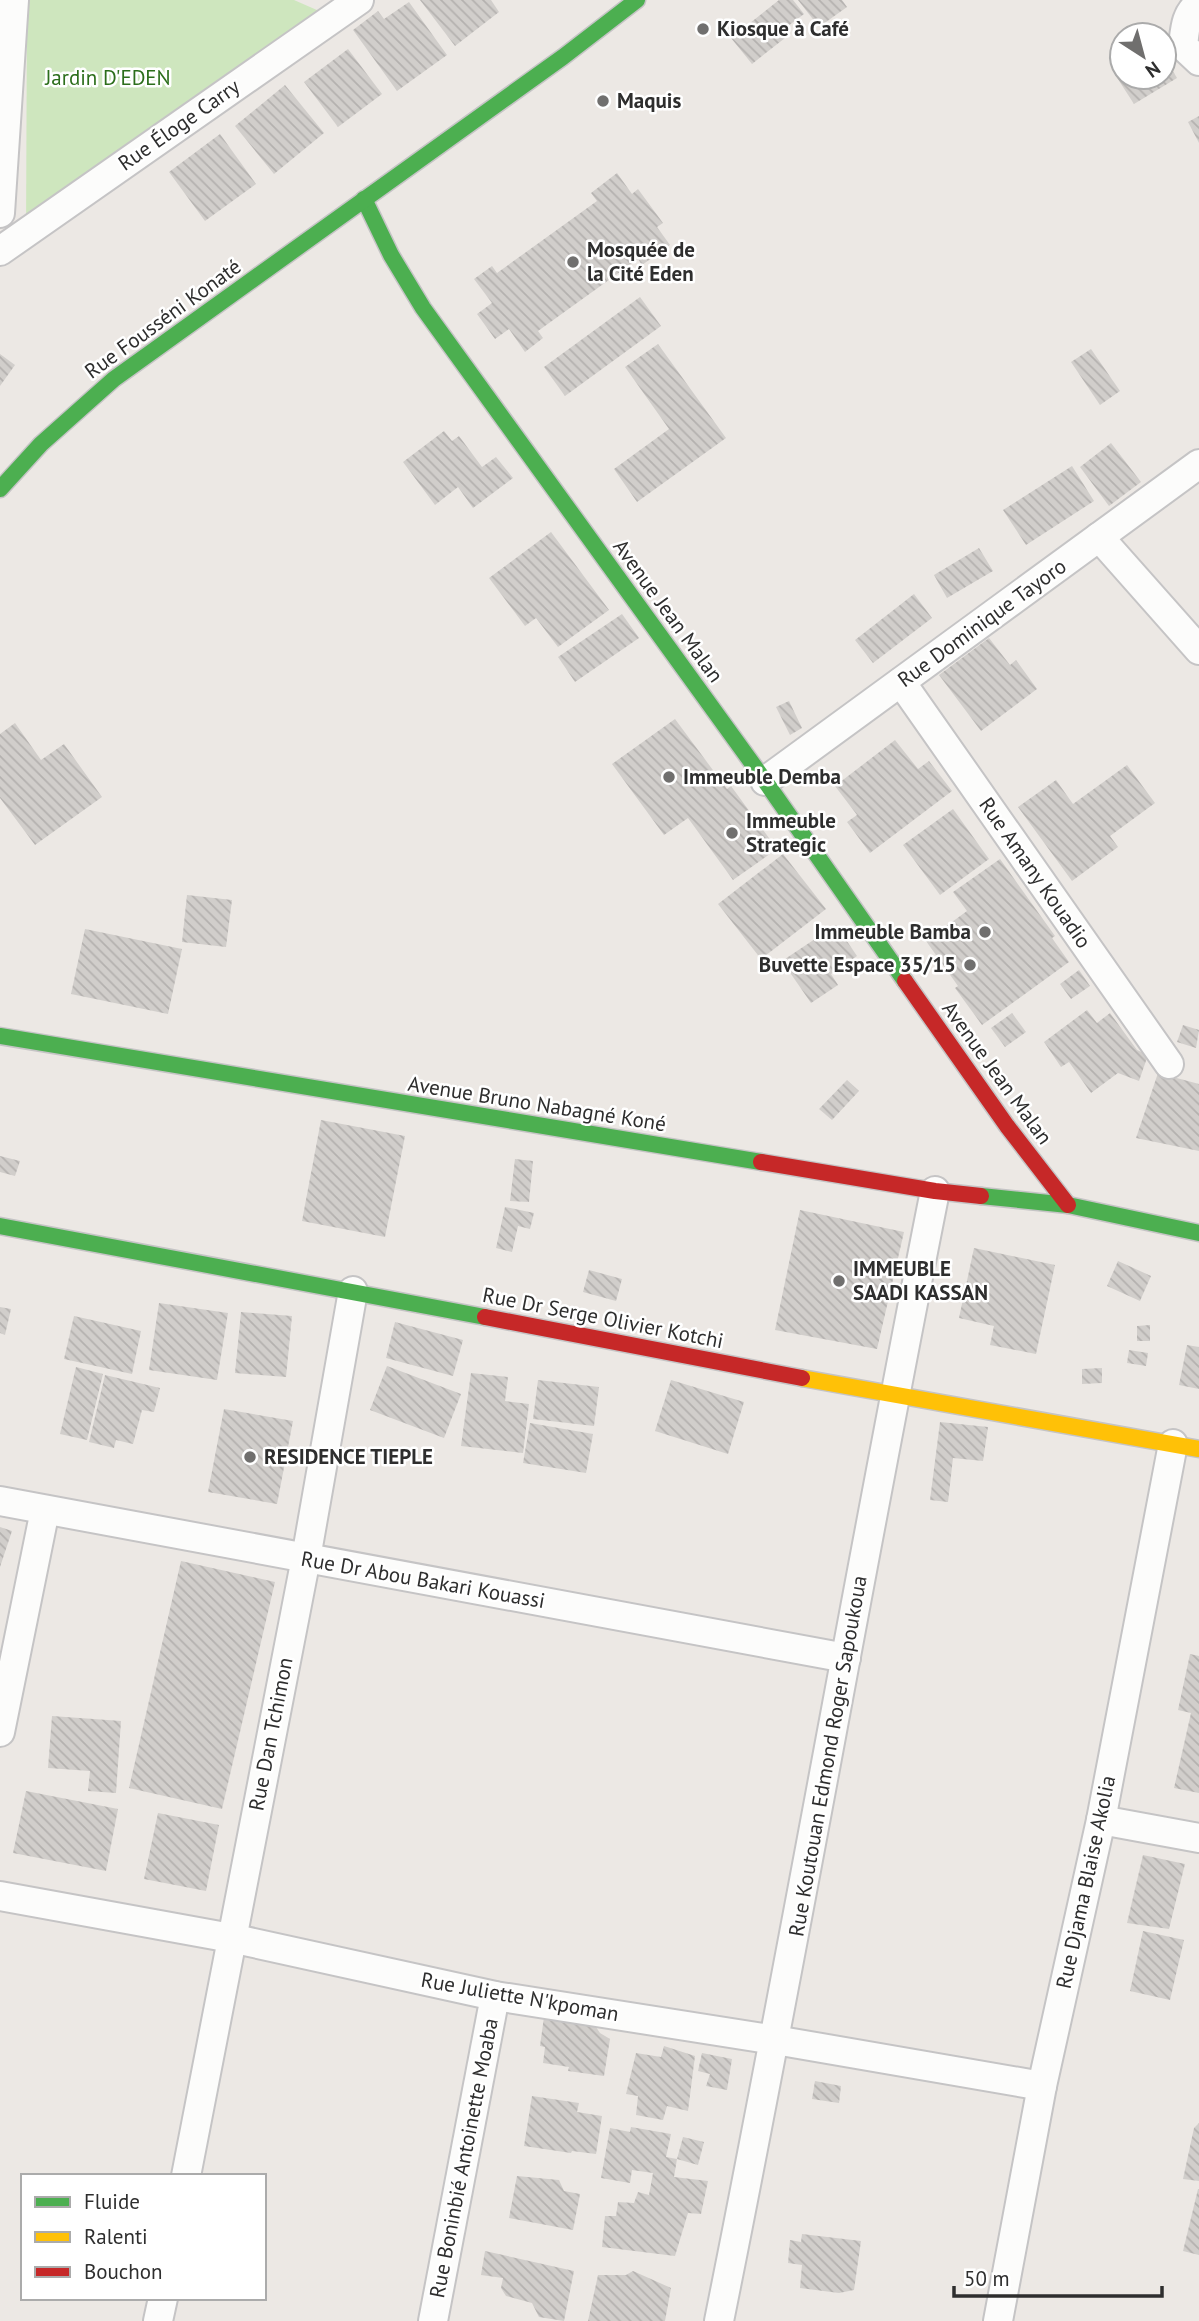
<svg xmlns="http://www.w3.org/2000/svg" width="1199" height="2321" viewBox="0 0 1199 2321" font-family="'PT Sans',sans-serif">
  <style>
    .park { fill: #cee6be }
    .building { fill: url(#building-back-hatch) }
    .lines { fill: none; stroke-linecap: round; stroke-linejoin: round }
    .street-casing { stroke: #c5c4c5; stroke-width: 32 }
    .fast-casing { stroke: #c5c4c5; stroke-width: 19 }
    .slow-casing { stroke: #c5c4c5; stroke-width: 19 }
    .jam-casing { stroke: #c5c4c5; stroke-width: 19 }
    .street { stroke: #fcfcfb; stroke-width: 28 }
    .fast { stroke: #4caf50; stroke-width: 16 }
    .slow { stroke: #ffc107; stroke-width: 16 }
    .jam { stroke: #c62828; stroke-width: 16 }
    .poi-dot { fill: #706f6e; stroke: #fff; stroke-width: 2.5 }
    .labels { text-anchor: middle; stroke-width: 5; stroke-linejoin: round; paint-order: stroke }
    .poi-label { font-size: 21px; font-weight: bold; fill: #2e2e2e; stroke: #fff; text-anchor: start }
    .park-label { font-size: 21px; fill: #2c6e1b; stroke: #fff }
    .street-label { font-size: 21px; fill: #2e2e2e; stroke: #fff }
  </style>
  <defs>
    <pattern id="building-back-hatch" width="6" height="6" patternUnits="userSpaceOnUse" patternTransform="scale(1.75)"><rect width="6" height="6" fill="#d1cecb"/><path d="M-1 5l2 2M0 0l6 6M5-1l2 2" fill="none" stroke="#b4b1af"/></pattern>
  </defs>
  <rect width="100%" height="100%" fill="#ece8e4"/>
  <path class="park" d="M27 0H294L326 14 26 236Z"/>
  <g class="building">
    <path d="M420 0H491L499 12 455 46Z"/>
    <path d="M779 0H793L804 14 780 32 785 38 752 64 731 38Z"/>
    <path d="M798 0H842L847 7 819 27Z"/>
    <path d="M409 2 447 55 397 91 353 30 378 11 384 19Z"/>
    <path d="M348 49 382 94 338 127 304 82Z"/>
    <path d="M1164 56 1177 78 1134 104 1114 73 1122 68V77H1164Z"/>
    <path d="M285 85 324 133 274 174 235 126Z"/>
    <path d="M1199 116V143L1188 122Z"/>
    <path d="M220 134 256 184 205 221 169 172Z"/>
    <path d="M617 173 632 194 638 189 663 223 657 227 670 245 642 265 638 259 538 331 543 338 525 352 509 329 495 339 477 314 492 303 474 279 492 266 497 273 597 201 591 193Z"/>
    <path d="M640 297 661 326 565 396 544 367Z"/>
    <path d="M658 344 726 438 637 502 614 469 669 429 625 367Z"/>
    <path d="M1091 349 1120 391 1100 405 1071 362Z"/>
    <path d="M0 354 15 365 0 386Z"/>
    <path d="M444 431 452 441 459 436 482 467 496 457 513 478 473 508 458 487 435 505 403 462Z"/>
    <path d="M1111 443 1141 482 1109 506 1080 467Z"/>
    <path d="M1072 466 1094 501 1026 545 1003 510Z"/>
    <path d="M551 532 609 610 558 647 536 618 525 626 489 578Z"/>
    <path d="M979 548 993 571 947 598 934 575Z"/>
    <path d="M914 594 932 618 873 663 855 640Z"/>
    <path d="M622 614 639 638 575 682 558 657Z"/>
    <path d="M989 638 1010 665 1016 660 1037 689 981 731 939 675Z"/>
    <path d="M789 701 802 728 790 735 776 707Z"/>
    <path d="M675 719 727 789 731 786 777 849 733 880 688 818 664 835 612 764Z"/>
    <path d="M15 723 41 760 64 744 102 797 35 845 0 798V734Z"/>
    <path d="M895 740 918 769 929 761 952 791 870 853 847 822 857 815 835 786Z"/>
    <path d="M1127 765 1155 803 1110 836 1118 847 1072 881 1018 807 1056 780 1073 804Z"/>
    <path d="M953 809 989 859 940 895 903 845Z"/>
    <path d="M783 854 826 909 761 959 718 904Z"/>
    <path d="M1000 859 1055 936 1052 938 1069 962 982 1025 955 988 958 986 926 941 967 911 953 892Z"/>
    <path d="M187 895 232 900 226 947 182 942Z"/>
    <path d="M836 925 857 956 831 974 838 985 811 1003 782 961Z"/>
    <path d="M85 929 182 949 168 1014 71 994Z"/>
    <path d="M1079 970 1090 986 1071 999 1060 984Z"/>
    <path d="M1087 1010 1097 1023 1110 1013 1137 1050 1148 1055 1139 1081 1118 1073 1091 1093 1069 1062 1061 1067 1044 1042Z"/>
    <path d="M1012 1013 1026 1032 1005 1047 991 1028Z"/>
    <path d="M1183 1025 1199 1030 1196 1048 1177 1042Z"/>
    <path d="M1158 1073 1199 1084V1151L1136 1138Z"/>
    <path d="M847 1080 859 1091 832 1120 819 1109Z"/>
    <path d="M321 1120 405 1136 385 1237 302 1221Z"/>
    <path d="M0 1156 20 1161 15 1176 0 1172Z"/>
    <path d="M515 1159 533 1161 529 1202 510 1201Z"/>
    <path d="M505 1207 534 1213 530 1229 518 1226 512 1252 496 1248Z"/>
    <path d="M800 1210 904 1232 877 1349 775 1330Z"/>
    <path d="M974 1248 1055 1265 1036 1354 990 1345 994 1326 959 1318Z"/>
    <path d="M1118 1261 1151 1276 1140 1301 1107 1286Z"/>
    <path d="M589 1270 622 1279 616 1301 583 1292Z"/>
    <path d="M159 1303 228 1313 217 1380 149 1370Z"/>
    <path d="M0 1307 11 1309 5 1335 0 1333Z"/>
    <path d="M241 1312 292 1316 286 1377 235 1373Z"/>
    <path d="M74 1316 141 1331 132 1374 64 1359Z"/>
    <path d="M395 1322 463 1340 453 1376 386 1358Z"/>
    <path d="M1150 1325V1341H1137V1326Z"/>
    <path d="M1187 1345 1199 1347V1389L1179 1385Z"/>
    <path d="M1129 1350 1148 1353 1146 1366 1127 1363Z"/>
    <path d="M387 1366 461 1394 444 1438 370 1410Z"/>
    <path d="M76 1367 103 1374 87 1440 60 1434Z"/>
    <path d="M1102 1368V1383L1082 1384V1369Z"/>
    <path d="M471 1373 508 1377 505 1401 529 1404 523 1453 461 1446Z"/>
    <path d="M105 1375 160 1388 154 1412 142 1410 133 1444 116 1440 114 1448 89 1442Z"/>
    <path d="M538 1380 599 1387 594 1426 533 1419Z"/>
    <path d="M671 1380 744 1402 728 1454 655 1431Z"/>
    <path d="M224 1409 293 1421 277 1504 208 1492Z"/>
    <path d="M940 1422 988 1427 983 1461 953 1458 948 1502 930 1500Z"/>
    <path d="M530 1423 593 1434 586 1473 523 1463Z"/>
    <path d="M0 1527 12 1531 0 1567Z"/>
    <path d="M181 1561 275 1582 222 1809 129 1788Z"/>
    <path d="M1190 1654 1199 1656V1793L1174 1788 1191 1713 1178 1710Z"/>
    <path d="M52 1716 121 1721 116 1793 88 1791 90 1771 48 1768Z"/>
    <path d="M26 1791 118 1809 106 1871 13 1853Z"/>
    <path d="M158 1813 219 1825 206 1891 144 1879Z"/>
    <path d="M1143 1855 1185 1864 1169 1929 1127 1923Z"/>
    <path d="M1143 1931 1184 1940 1170 2000 1130 1991Z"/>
    <path d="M544 2017 594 2024 600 2033 610 2039 604 2076 568 2071 569 2067 543 2063 545 2047 540 2046Z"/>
    <path d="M664 2046 695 2056 688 2111 667 2106 663 2120 636 2115 638 2096 626 2094 636 2053 661 2057Z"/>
    <path d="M702 2053 732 2059 727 2090 706 2086 710 2074 698 2071Z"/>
    <path d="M815 2081 841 2086 839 2103 812 2099Z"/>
    <path d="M532 2096 579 2103 577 2112 602 2116 596 2154 572 2151 571 2153 524 2146Z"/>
    <path d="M1199 2123V2181L1183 2179 1194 2128Z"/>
    <path d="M631 2127 671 2134 666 2157 677 2159 683 2137 704 2142 698 2165 677 2159 674 2177 708 2181 701 2214 688 2213 675 2256 602 2247 605 2216H616L618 2202 634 2203 638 2192 649 2195 653 2173 632 2170 630 2183 601 2178 610 2128 630 2132Z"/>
    <path d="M517 2176 559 2180 564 2191 580 2194 573 2230 509 2218Z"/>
    <path d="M1198 2189H1199V2255L1183 2251Z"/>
    <path d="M802 2234 861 2241 854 2290 839 2293 800 2288 802 2265 788 2263 790 2240 801 2242Z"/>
    <path d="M485 2251 574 2271 564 2321 539 2317 532 2303 506 2296 501 2288 503 2278 481 2275Z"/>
    <path d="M633 2271 671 2288 665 2321H588L598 2275H626Z"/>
  </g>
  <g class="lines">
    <g class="street-casing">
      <g id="street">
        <path d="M1199 4C1185 14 1185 30 1183 46L1199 61"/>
        <path d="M0 213 14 0"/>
        <path d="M0 251 359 0"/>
        <path d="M1099 537 1199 650"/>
        <path d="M901 682 1169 1064"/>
        <path d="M765 781 1199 464"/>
        <path d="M0 1501 846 1658"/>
        <path d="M0 1732 45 1510"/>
        <path d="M1101 1820 1199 1838"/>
        <path d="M0 1896 231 1938 495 1996 775 2040 1042 2086"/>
        <path d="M186 2176 306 1558 353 1291"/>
        <path d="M158 2321 163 2298"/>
        <path d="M433 2321 495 1996"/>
        <path d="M719 2321C795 1945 860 1567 935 1191"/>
        <path d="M998 2321 1042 2086 1101 1820 1173 1444"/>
      </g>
    </g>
    <g class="fast-casing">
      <g id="fast">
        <path d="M364 199 391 255 423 308 765 781 905 981"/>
        <path d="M0 489 41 444 114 379 563 57 637 0"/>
        <path d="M0 1036 761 1162"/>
        <path d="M981 1196 1068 1205 1199 1233"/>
        <path d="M0 1226 485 1317"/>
      </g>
    </g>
    <g class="slow-casing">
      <path id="slow" d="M802 1378 1199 1449"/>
    </g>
    <g class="jam-casing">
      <g id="jam">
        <path d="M905 981 1007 1126 1068 1205"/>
        <path d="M761 1162 935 1191 981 1196"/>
        <path d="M485 1317 802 1378"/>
      </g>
    </g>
    <use href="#street" class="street"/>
    <use href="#fast" class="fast"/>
    <use href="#slow" class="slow"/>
    <use href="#jam" class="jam"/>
  </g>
  <g class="poi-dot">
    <circle cx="703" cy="29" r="7"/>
    <circle cx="603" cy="101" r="7"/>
    <circle cx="573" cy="262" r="7"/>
    <circle cx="669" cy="777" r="7"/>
    <circle cx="732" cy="833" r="7"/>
    <circle cx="985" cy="932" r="7"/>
    <circle cx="970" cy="965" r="7"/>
    <circle cx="839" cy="1281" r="7"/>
    <circle cx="250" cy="1457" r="7"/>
  </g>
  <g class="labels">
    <g class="poi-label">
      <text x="717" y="36">Kiosque à Café</text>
      <text x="617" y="108">Maquis</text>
      <text x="587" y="257">Mosquée de<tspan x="587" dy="24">la Cité Eden</tspan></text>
      <text x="683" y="784">Immeuble Demba</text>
      <text x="746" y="828">Immeuble<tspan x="746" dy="24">Strategic</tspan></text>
      <text x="971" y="939" text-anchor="end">Immeuble Bamba</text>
      <text x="956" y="972" text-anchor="end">Buvette Espace 35/15</text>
      <text x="853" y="1276">IMMEUBLE<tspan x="853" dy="24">SAADI KASSAN</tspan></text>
      <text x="264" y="1464">RESIDENCE TIEPLE</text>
    </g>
    <g class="park-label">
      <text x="108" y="85">Jardin D'EDEN</text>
    </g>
    <g class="street-label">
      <text transform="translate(179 125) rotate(-35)" y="7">Rue Éloge Carry</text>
      <text transform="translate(163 319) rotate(-36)" y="7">Rue Fousséni Konaté</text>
      <text transform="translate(668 611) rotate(54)" y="7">Avenue Jean Malan</text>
      <text transform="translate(982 623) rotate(-36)" y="7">Rue Dominique Tayoro</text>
      <text transform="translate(1035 873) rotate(55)" y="7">Rue Amany Kouadio</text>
      <text transform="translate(997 1073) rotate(54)" y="7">Avenue Jean Malan</text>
      <text transform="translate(537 1104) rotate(9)" y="7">Avenue Bruno Nabagné Koné</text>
      <text transform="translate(603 1318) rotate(11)" y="7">Rue Dr Serge Olivier Kotchi</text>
      <text transform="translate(423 1580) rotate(10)" y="7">Rue Dr Abou Bakari Kouassi</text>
      <text transform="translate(271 1734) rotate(-79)" y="7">Rue Dan Tchimon</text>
      <text transform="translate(828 1756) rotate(-80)" y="7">Rue Koutouan Edmond Roger Sapoukoua</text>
      <text transform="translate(1086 1882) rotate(-78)" y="7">Rue Djama Blaise Akolia</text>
      <text transform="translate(520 1997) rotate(10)" y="7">Rue Juliette N'kpoman</text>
      <text transform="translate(464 2158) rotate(-79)" y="7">Rue Boninbié Antoinette Moaba</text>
    </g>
  </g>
  <rect x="21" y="2174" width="245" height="126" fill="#ffffff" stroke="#ababab" stroke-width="2"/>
  <rect x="35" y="2197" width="35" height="10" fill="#4caf50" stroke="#ababab" stroke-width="2"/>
  <text x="84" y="2209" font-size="21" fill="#2e2e2e">Fluide</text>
  <rect x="35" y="2232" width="35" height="10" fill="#ffc107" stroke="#ababab" stroke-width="2"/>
  <text x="84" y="2244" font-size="21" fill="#2e2e2e">Ralenti</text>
  <rect x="35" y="2267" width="35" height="10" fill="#c62828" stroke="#ababab" stroke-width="2"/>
  <text x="84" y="2279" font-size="21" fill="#2e2e2e">Bouchon</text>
  <g transform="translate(1143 56) rotate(144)"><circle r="33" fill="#ffffff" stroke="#ababab" stroke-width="2"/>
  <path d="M0-5L12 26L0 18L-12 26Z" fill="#706f6e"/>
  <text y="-10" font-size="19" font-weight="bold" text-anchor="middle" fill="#2e2e2e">N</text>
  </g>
  <path d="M954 2286v10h208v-10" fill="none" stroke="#2e2e2e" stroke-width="3.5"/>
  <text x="964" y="2286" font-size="21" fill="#2e2e2e" stroke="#ffffff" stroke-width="5" paint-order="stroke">50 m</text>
</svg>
